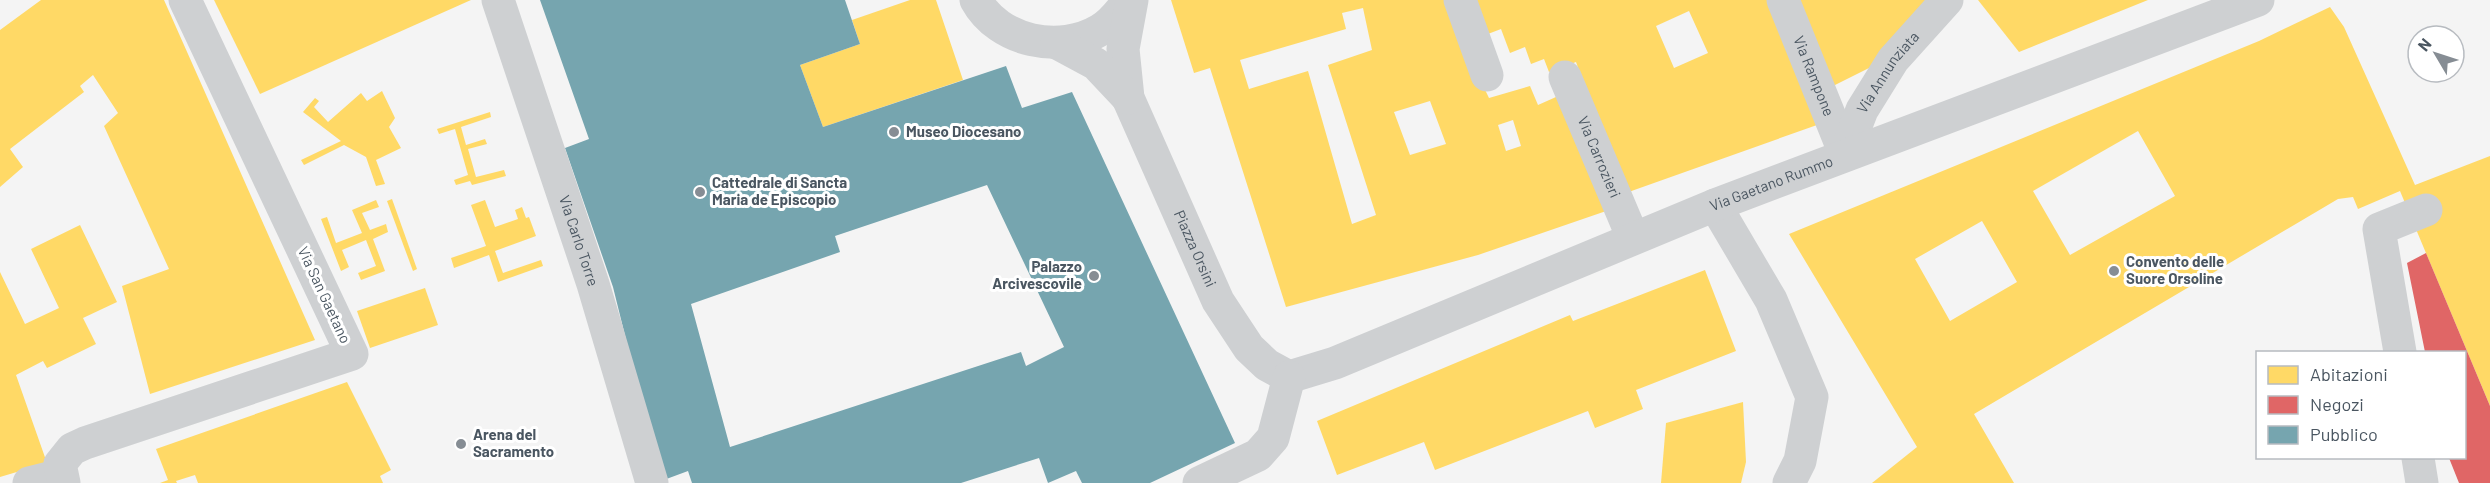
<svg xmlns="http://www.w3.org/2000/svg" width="2490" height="483" viewBox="0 0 2490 483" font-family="Barlow,sans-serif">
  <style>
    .homes { fill: #ffd966; fill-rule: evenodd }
    .shops { fill: #e06666 }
    .public { fill: #76a5af; fill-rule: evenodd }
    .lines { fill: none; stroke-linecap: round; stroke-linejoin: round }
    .minor { stroke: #ced0d2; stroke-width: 33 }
    .poi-dot { fill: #868d94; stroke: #fff; stroke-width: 2 }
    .labels { text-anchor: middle; stroke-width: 6; stroke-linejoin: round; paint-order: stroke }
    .street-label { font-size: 15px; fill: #4a5661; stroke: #fff }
    .poi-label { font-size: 15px; font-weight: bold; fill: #4a5661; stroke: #fff; text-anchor: start }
  </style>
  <rect width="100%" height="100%" fill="#f4f4f4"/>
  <g class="homes">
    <path d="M41 0H164L315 340 150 394 122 286 169 269 104 126 118 113 93 75 80 86 84 92 10 149 23 167 0 187V30Z"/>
    <path d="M214 0H471L260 94Z"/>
    <path d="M910 0H936L963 80 823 127 800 65 860 44 852 20Z"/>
    <path d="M1171 0H1448L1461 40 1489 98 1530 86 1538 105 1565 93 1612 209 1478 255 1286 307 1210 68 1194 73ZM1363 8 1372 50 1328 65 1376 215 1352 224 1308 71 1249 89 1240 60 1346 29 1342 13ZM1430 101 1446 144 1410 155 1394 112ZM1513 120 1521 146 1506 151 1498 125Z"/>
    <path d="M1467 0H1773L1817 125 1623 194 1576 62 1549 72 1544 59 1531 64 1525 47 1510 53 1501 29 1480 37ZM1689 11 1708 53 1674 68 1656 26Z"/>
    <path d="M1796 0H1936L1881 62 1831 87Z"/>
    <path d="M1978 0H2148L2019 52Z"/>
    <path d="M2330 7 2344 27 2415 185 2490 156V406L2400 191 2358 209 2353 197 2338 199 1974 414 2014 483H1872L1917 447 1789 234 2259 41ZM2138 131 2175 196 2070 255 2033 191ZM1982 221 2017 282 1950 321 1915 259Z"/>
    <path d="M382 91 395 118 389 127 401 148 376 160 385 184 376 186 366 157 344 145 304 165 301 160 341 141 303 112 315 98 319 101 314 107 328 122 361 93 367 101Z"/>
    <path d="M490 112 491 117 461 127 466 145 485 139 487 144 468 149 476 177 504 170 506 176 472 185 470 181 456 185 454 180 468 175 455 129 439 134 437 129Z"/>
    <path d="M392 199 417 269 413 271 387 201Z"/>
    <path d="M376 200 379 207 362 213 370 230 386 224 388 232 373 239 385 271 361 280 358 273 376 266 366 240 342 250 349 267 341 271 321 219 327 217 336 243 362 233 352 210Z"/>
    <path d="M485 200 495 227 518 219 515 210 522 207 526 218 529 217 536 236 495 251 503 273 541 260 543 266 498 282 489 255 454 268 451 258 486 246 471 205Z"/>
    <path d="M80 225 117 302 83 318 96 344 47 368 43 361 16 375 47 463 0 477V272L25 324 59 308 31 249Z"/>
    <path d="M1705 270 1736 351 1636 390 1643 409 1595 428 1588 411 1435 470 1424 442 1337 475 1317 421 1570 315 1573 321Z"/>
    <path d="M425 288 438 325 370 348 357 311Z"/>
    <path d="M347 382 391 470 380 476 383 483H198L195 475 176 481 177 483H160L168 480 156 449Z"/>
    <path d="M1743 402 1746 462 1741 483H1661L1666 423Z"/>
  </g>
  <path class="shops" d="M2426 253 2490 406V483H2459L2449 458H2464V352H2425L2407 263Z"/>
  <path class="public" d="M540 0H845L860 44 800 65 823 127 1006 66 1022 108 1072 92 1235 443 1150 483H1082L1076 471 1048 483 1039 458 961 483H692L688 471 661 481 613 287 565 148 589 139ZM987 185 1064 347 1026 366 1021 352 730 447 691 304 840 252 835 236Z"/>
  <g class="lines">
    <g class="minor">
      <path id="s1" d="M498 0 593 284 652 483"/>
      <path d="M976 0C999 42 1060 54 1100 30 1112 23 1121 11 1129 0"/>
      <path id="s2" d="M1132 0 1123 49 1128 98 1218 301 1249 348 1267 365 1289 377"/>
      <path d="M1460 0 1487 75"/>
      <path id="s3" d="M1783 0 1845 154"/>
      <path d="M1057 43 1096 64 1128 98"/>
      <path id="s4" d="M1565 77 1633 238"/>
      <path id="s5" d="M1845 154 1862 110 1893 60 1947 0"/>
      <path d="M1715 205 1771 300 1812 397 1800 461 1789 483"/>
      <path d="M2400 352 2379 229 2426 210"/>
      <path id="s6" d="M1289 377 1335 363 1715 205 2258 0"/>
      <path d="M2418 458 2422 483"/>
      <path d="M29 483 61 475"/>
      <path d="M64 483 60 464 72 449 85 443 352 354 185 0"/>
      <path d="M1199 483 1258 455 1273 438 1289 377"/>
    </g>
  </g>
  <g class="poi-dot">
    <circle cx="894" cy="132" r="6"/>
    <circle cx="700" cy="192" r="6"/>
    <circle cx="2114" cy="271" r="6"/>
    <circle cx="1094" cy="276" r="6"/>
    <circle cx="461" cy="444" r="6"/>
  </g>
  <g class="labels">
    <g class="street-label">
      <text dy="5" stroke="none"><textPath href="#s5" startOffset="93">Via Annunziata</textPath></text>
      <text dy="5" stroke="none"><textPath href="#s3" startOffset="82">Via Rampone</textPath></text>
      <text dy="5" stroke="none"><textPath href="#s4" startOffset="87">Via Carrozieri</textPath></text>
      <text dy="5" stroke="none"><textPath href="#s6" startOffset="520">Via Gaetano Rummo</textPath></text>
      <text dy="5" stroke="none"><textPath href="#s1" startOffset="254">Via Carlo Torre</textPath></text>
      <text dy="5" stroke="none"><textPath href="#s2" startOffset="264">Piazza Orsini</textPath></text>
      <text transform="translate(324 295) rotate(65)" y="5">Via San Gaetano</text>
    </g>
    <g class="poi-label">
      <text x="906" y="137">Museo Diocesano</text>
      <text x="712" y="188">Cattedrale di Sancta<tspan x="712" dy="17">Maria de Episcopio</tspan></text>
      <text x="2126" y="267">Convento delle<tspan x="2126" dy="17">Suore Orsoline</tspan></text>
      <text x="1082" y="272" text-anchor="end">Palazzo<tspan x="1082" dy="17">Arcivescovile</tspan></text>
      <text x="473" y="440">Arena del<tspan x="473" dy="17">Sacramento</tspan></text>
    </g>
  </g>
  <rect x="2256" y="351" width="210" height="108" fill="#ffffff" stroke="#b7bbc0" stroke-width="1.5"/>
  <rect x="2268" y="366" width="30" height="18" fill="#ffd966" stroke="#b7bbc0" stroke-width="1.5"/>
  <text x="2310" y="381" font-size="18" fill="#4a5661">Abitazioni</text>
  <rect x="2268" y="396" width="30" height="18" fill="#e06666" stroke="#b7bbc0" stroke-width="1.5"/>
  <text x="2310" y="411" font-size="18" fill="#4a5661">Negozi</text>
  <rect x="2268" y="426" width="30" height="18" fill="#76a5af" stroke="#b7bbc0" stroke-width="1.5"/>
  <text x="2310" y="441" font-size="18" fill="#4a5661">Pubblico</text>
  <g transform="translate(2436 54) rotate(309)"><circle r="28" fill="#ffffff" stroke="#b7bbc0" stroke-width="1.5"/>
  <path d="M0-4.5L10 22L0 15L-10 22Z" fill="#868d94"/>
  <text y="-9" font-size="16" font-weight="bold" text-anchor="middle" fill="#4a5661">N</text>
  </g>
</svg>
